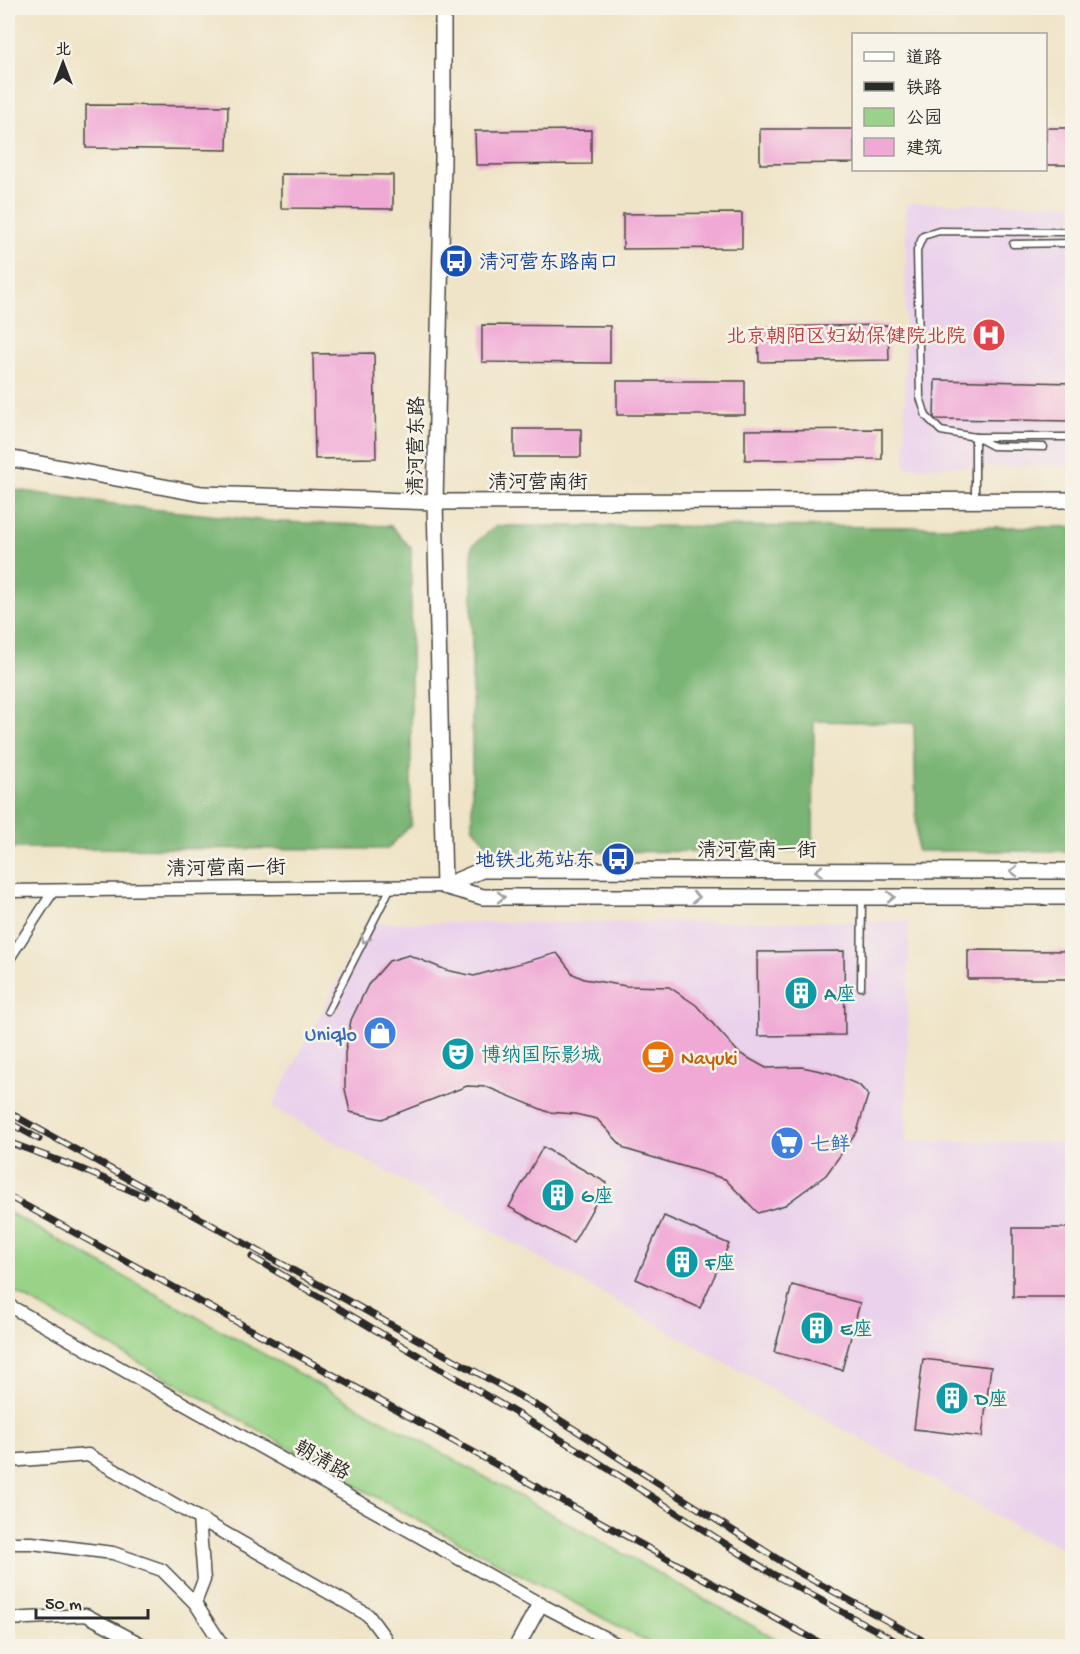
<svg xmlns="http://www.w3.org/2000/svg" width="1080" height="1654" viewBox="0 0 1080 1654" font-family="'Gochi Hand','LXGW WenKai TC',sans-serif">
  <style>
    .built { fill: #ead1ec }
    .green { fill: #98d387; stroke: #627f59; stroke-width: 1.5 }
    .forest { fill: #7ab574; stroke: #527050; stroke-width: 1.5 }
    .building { fill: #f0a9d5 }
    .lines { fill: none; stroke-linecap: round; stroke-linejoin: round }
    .service-casing { stroke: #484742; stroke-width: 9 }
    .pedestrian-casing { stroke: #484742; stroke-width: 12 }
    .minor-casing { stroke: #484742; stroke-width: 15 }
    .tertiary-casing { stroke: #484742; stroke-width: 18 }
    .service { stroke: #fff; stroke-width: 6 }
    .pedestrian { stroke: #fff; stroke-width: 9 }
    .minor { stroke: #fff; stroke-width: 12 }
    .tertiary { stroke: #fff; stroke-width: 15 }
    .rail-casing { stroke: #2b2b2b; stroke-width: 7 }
    .rail { stroke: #f7f3e8; stroke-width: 4.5; stroke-dasharray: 14; stroke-linecap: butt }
    .oneway { stroke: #a0a0a0 }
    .labels { text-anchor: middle; stroke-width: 5; stroke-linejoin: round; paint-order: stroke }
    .transit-label { font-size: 20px; fill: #164399; stroke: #f7f3e8; text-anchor: start }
    .health-label { font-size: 20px; fill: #be3a42; stroke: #f7f3e8; text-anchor: end }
    .street-label { font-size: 20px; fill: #2b2b2b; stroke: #f7f3e8 }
    .culture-label { font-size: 20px; fill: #0d838f; stroke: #f7f3e8; text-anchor: start }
    .shop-label { font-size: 20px; fill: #366cbe; stroke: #f7f3e8; text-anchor: end }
    .food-label { font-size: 20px; fill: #c56008; stroke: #f7f3e8; text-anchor: start }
  </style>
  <rect width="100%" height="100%" fill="#f7f3e8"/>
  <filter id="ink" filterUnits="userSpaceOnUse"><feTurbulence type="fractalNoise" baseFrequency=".0167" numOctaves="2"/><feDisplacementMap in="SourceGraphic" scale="12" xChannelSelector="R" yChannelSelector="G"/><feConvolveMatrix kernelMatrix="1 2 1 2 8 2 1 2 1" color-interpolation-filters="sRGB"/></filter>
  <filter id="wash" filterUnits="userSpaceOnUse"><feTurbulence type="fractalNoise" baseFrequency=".008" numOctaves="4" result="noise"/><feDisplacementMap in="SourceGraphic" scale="24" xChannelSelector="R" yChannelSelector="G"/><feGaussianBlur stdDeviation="1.35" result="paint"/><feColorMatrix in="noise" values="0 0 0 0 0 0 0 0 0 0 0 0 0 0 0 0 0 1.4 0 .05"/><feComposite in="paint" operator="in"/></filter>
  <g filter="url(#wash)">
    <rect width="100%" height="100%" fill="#efe4c7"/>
    <g class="built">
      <path d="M906 203 1072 204V466L905 467Z"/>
      <path d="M909 921 906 1141 1072 1143V1552L1018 1528 272 1107 368 923Z"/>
    </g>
    <path class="green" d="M8 1212 789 1646H656L410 1516 8 1288Z"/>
    <g class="forest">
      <path d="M8 489 150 509 279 522 391 526 411 548V825L387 849 8 848Z"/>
      <path d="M496 526 1072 527V851H917L914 723 814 721 813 851 493 852 472 826V546Z"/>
    </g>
    <g id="blocks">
      <g class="building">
        <path d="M86 105 228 106 227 150 86 148Z"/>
        <rect x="1046" y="128" width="26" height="37"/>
        <path d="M760 129H854V163L760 164Z"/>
        <path d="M591 130V164L476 165 475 131Z"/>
        <path d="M281 174 393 175V209L281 208Z"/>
        <path d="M742 213V248L623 249V214Z"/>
        <path d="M482 325 610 326V363L482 362Z"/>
        <path d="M888 325 889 360 759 362 758 327Z"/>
        <path d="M374 353 376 458 315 459 313 354Z"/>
        <path d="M935 380 1072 383V421L934 419Z"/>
        <rect x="617" y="381" width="128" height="34"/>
        <rect x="514" y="429" width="67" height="28"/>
        <path d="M882 429V459L745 460V430Z"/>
        <path d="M968 950 1072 951V979H968Z"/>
        <path d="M844 951 845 1035 758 1036 757 952Z"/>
        <path d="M557 953 573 974 584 979 626 986 669 987 696 1005 739 1053 766 1068 802 1067 830 1073 859 1085 868 1095 857 1132 826 1175 785 1205 758 1213 725 1179 625 1149 597 1119 575 1114 548 1112 487 1087 467 1086 382 1119 350 1112 345 1089V1053L351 1020 368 985 389 961 409 955 446 970 474 976Z"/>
        <path d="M543 1147 607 1183 573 1243 509 1207Z"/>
        <path d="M664 1216 729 1244 700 1308 636 1279Z"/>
        <rect x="1013" y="1228" width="59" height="69"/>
        <path d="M792 1285 860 1303 842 1370 774 1352Z"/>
        <path d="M923 1359 991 1367 982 1437 914 1429Z"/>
        <rect x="1070" y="1438" width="2" height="69"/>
      </g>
    </g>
  </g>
  <g filter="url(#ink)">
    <use href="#blocks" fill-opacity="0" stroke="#484742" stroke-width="1.5"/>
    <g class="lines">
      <g class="service-casing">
        <g id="service">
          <path d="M1072 232 939 231 923 236 917 250 920 397 926 416 941 431 975 437H1072"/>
          <path d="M1013 244 1072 243"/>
          <path d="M976 437 993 446 1044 447"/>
          <path d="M975 499V437"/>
          <path d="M861 987 862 897"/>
          <path d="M328 1011 391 887"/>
        </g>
      </g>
      <g class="pedestrian-casing">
        <path id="pedestrian" d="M8 961 54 890"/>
      </g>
      <g class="minor-casing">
        <g id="minor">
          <path d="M8 891 444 886"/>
          <path d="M8 1305 540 1604 620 1646"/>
          <path d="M8 1461 88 1455 368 1615 385 1638 386 1646"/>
          <path d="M8 1543H32L113 1553 162 1570 195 1603 223 1646"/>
          <path d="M195 1603 204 1580 199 1518"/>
          <path d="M8 1619 86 1615 145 1646"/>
        </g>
      </g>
      <g class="tertiary-casing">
        <g id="tertiary">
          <path d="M443 8V162L435 502 444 886"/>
          <path d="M8 458 202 494 435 502 1072 500"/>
          <path d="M444 886 482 870 1072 871"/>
          <path d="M444 886 483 897H1072"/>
          <path d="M517 1646 540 1604"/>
        </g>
      </g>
      <use href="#service" class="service"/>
      <use href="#pedestrian" class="pedestrian"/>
      <use href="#minor" class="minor"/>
      <use href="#tertiary" class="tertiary"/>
      <g class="rail-casing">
        <g id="rail">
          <path d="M8 1112 541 1408 798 1572 933 1646"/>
          <path d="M8 1122 39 1139"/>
          <path d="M8 1142 79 1168 144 1196"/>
          <path d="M8 1196 826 1646"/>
          <path d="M252 1257 585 1454 771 1573 905 1646"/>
        </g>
      </g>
      <use href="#rail" class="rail"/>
    </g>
    <defs><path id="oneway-chevron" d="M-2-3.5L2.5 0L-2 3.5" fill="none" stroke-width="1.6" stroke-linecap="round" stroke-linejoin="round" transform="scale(1.5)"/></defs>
    <g class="oneway">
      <use href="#oneway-chevron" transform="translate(819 871) rotate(-180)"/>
      <use href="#oneway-chevron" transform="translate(1014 871) rotate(-180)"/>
      <use href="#oneway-chevron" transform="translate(501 897)"/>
      <use href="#oneway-chevron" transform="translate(696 897)"/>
      <use href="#oneway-chevron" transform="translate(891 897)"/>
      <use href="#oneway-chevron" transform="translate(365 939) rotate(117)"/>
    </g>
  </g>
  <defs>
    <g id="bus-disc" transform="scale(1.725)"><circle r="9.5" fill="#1a4fb4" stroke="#f7f3e8"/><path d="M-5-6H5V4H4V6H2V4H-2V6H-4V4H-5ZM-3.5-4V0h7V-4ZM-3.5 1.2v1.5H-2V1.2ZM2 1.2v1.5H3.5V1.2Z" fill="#fff"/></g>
    <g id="hospital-disc" transform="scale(1.725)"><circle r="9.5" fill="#e0444e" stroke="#f7f3e8"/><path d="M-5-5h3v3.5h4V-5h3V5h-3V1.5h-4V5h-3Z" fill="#fff"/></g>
    <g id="building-disc" transform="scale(1.725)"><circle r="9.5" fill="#0f9aa8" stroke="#f7f3e8"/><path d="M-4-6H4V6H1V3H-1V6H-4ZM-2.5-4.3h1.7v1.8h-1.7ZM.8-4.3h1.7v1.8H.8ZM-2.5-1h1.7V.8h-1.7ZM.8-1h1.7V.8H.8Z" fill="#fff"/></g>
    <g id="shop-disc" transform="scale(1.725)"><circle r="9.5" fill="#3f7fe0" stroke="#f7f3e8"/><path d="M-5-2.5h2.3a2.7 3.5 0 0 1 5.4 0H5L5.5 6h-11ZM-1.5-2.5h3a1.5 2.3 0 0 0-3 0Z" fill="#fff"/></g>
    <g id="theatre-disc" transform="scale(1.725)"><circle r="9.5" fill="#0f9aa8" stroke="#f7f3e8"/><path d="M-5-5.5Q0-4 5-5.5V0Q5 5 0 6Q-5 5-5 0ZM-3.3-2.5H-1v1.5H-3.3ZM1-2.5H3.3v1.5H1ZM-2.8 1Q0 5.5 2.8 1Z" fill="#fff"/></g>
    <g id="cafe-disc" transform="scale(1.725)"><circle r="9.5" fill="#e8710a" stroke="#f7f3e8"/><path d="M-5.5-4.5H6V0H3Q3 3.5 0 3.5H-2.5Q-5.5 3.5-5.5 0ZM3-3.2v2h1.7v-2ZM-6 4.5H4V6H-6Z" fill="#fff"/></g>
    <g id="supermarket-disc" transform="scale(1.725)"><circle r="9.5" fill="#3f7fe0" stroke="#f7f3e8"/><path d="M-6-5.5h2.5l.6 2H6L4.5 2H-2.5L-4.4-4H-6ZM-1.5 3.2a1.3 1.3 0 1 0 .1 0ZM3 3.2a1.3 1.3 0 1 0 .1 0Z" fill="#fff"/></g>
  </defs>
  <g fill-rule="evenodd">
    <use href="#bus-disc" x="456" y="261"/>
    <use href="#hospital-disc" x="989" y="335"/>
    <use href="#bus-disc" x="618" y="859"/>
    <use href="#building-disc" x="801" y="993"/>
    <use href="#shop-disc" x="380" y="1033"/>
    <use href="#theatre-disc" x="458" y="1054"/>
    <use href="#cafe-disc" x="658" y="1057"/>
    <use href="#supermarket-disc" x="787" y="1143"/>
    <use href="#building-disc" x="558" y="1195"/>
    <use href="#building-disc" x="682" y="1262"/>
    <use href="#building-disc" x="817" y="1328"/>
    <use href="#building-disc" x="952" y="1398"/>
  </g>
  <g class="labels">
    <g class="transit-label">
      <text x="479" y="268">清河营东路南口</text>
      <text x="595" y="866" text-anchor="end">地铁北苑站东</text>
    </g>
    <g class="health-label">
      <text x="966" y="342">北京朝阳区妇幼保健院北院</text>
    </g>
    <g class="street-label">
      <text transform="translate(415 446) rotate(-89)" y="7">清河营东路</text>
      <text x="538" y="488">清河营南街</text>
      <text x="757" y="856">清河营南一街</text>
      <text transform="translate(226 867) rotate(-1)" y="7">清河营南一街</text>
      <text transform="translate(323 1459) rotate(29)" y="7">朝清路</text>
    </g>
    <g class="culture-label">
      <text x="824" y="1000">A座</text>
      <text x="481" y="1061">博纳国际影城</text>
      <text x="581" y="1202">G座</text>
      <text x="705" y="1269">F座</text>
      <text x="840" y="1335">E座</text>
      <text x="975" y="1405">D座</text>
    </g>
    <g class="shop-label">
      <text x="357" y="1040">Uniqlo</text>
      <text x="810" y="1150" text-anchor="start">七鲜</text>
    </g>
    <g class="food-label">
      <text x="681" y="1064">Nayuki</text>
    </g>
  </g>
  <rect width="1080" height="1654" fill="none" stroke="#f7f3e8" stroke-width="30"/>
  <rect x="852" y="33" width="195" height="138" fill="#f7f3e8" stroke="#a5a39c" stroke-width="1.5"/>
  <rect x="864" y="52" width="30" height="9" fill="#ffffff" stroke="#a5a39c" stroke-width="1.5"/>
  <text x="906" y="63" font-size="18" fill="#2b2b2b">道路</text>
  <rect x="864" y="82" width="30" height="9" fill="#2b2b2b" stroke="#a5a39c" stroke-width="1.5"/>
  <text x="906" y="93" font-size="18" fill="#2b2b2b">铁路</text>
  <rect x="864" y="108" width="30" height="18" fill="#98d387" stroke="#a5a39c" stroke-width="1.5"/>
  <text x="906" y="123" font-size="18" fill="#2b2b2b">公园</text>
  <rect x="864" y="138" width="30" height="18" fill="#f0a9d5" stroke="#a5a39c" stroke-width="1.5"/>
  <text x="906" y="153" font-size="18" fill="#2b2b2b">建筑</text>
  <g transform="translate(63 63)" stroke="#f7f3e8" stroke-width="4.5" paint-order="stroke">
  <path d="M0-4.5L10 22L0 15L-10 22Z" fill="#2b2b2b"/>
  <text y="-9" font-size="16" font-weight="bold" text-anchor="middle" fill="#2b2b2b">北</text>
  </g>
  <path d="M36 1609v9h112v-9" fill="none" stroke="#2b2b2b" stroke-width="3"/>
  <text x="45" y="1609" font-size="18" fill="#2b2b2b" stroke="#f7f3e8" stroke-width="4.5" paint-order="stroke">50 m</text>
</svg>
